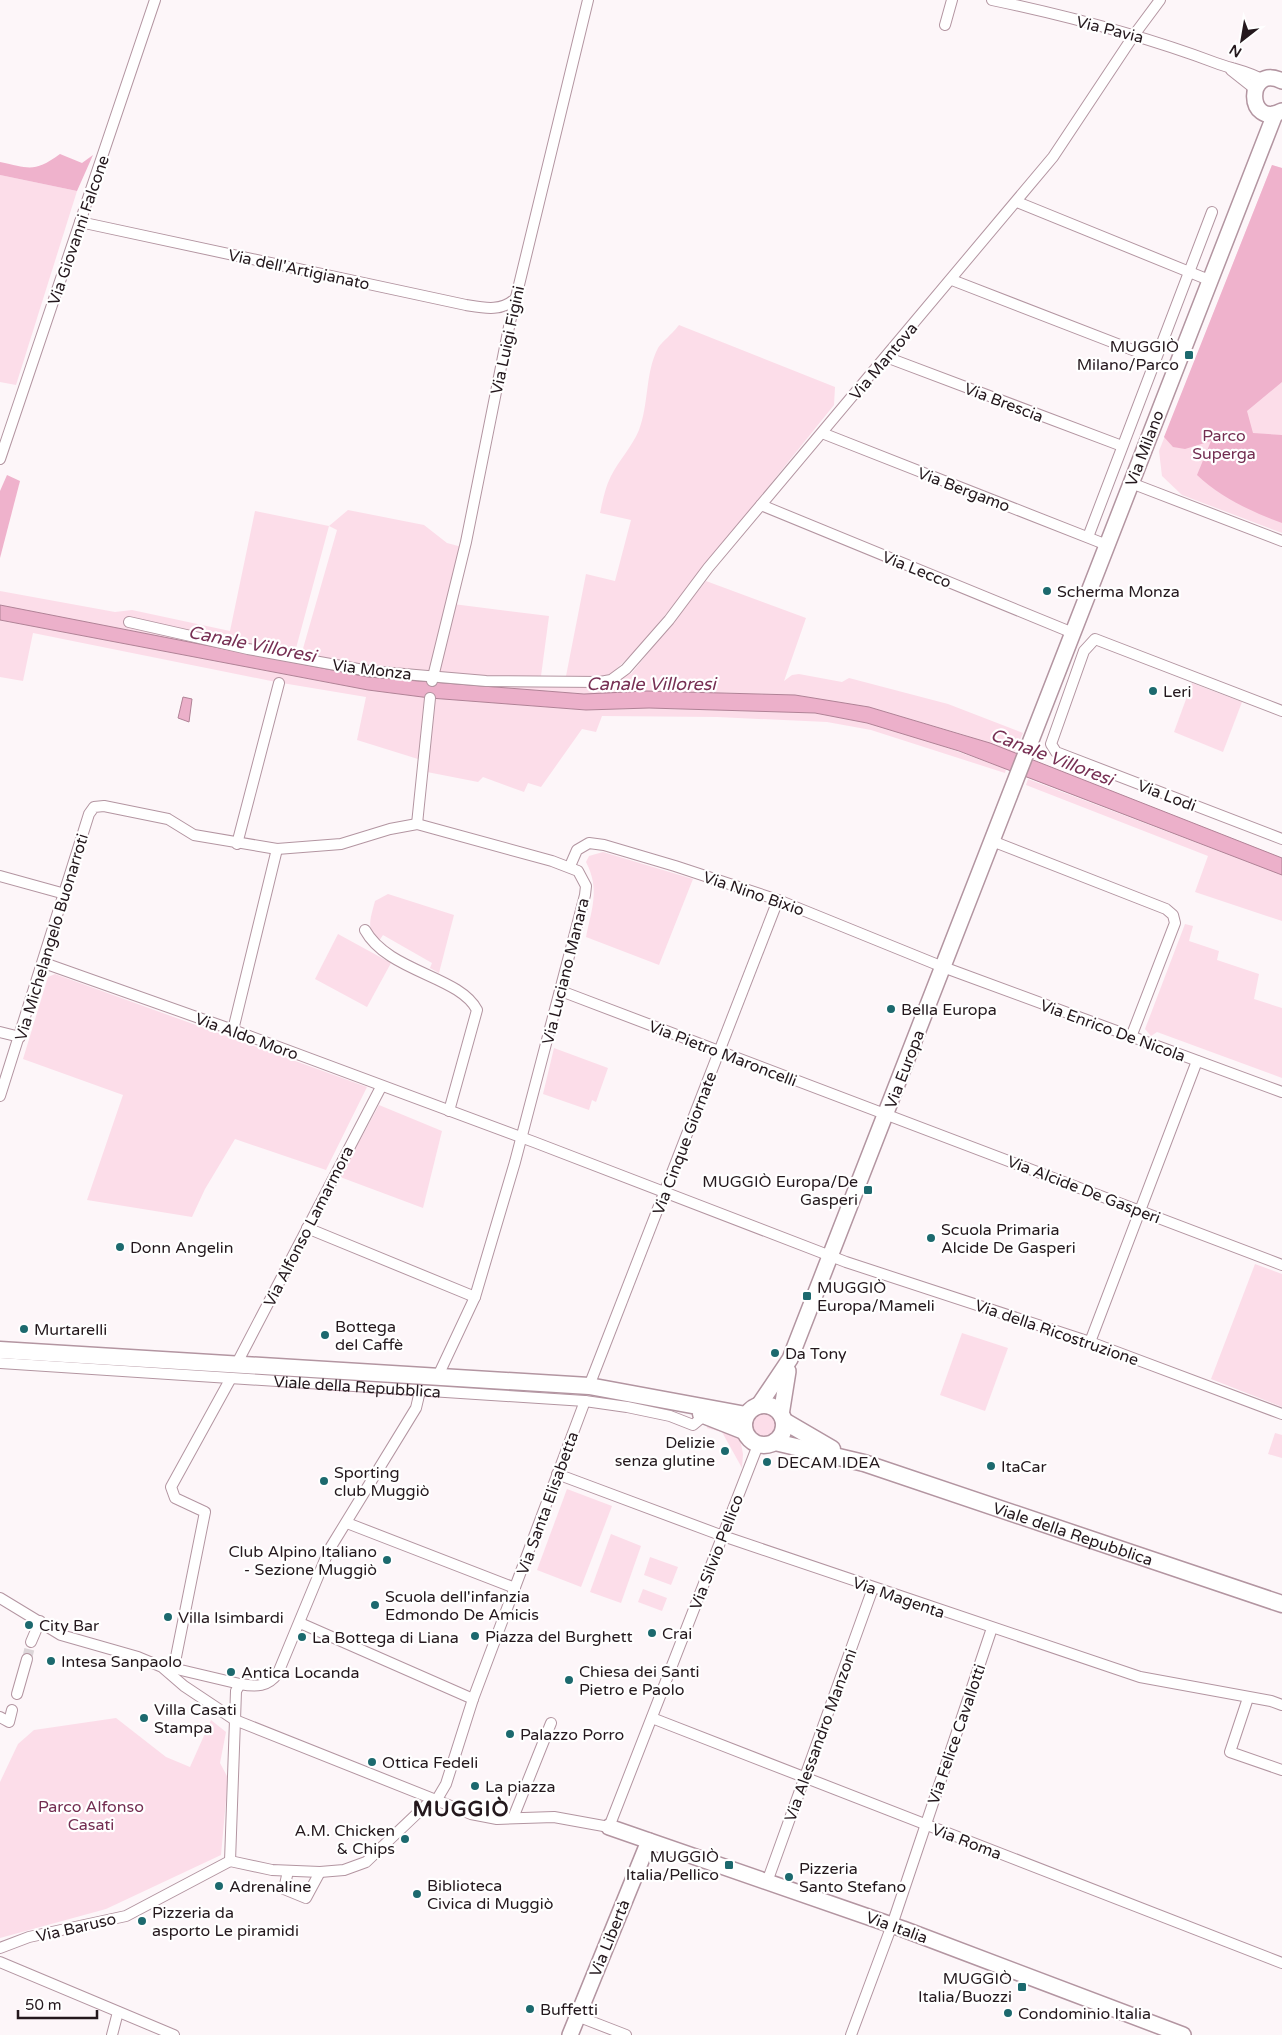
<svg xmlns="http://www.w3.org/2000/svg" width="1282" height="2035" viewBox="0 0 1282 2035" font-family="'Varela Round',sans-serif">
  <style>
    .green { fill: #fcdde9; fill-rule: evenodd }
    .forest { fill: #efb2cc }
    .water { fill: #ecb0ca; stroke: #b08296 }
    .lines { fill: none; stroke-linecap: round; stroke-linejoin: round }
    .street-tunnel { stroke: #dcd5d8; stroke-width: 10; stroke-dasharray: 10 5; stroke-linecap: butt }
    .street-casing { stroke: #b395a1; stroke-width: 12 }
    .secondary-casing { stroke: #b395a1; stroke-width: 18 }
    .primary-casing { stroke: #b395a1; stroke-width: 19 }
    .street { stroke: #fff; stroke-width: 10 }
    .secondary { stroke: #fff; stroke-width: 15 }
    .primary { stroke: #fff; stroke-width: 16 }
    .poi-dot { fill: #1c696e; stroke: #fff; stroke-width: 2 }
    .labels { text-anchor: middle; stroke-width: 4.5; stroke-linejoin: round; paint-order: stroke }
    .street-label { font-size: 16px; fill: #24181d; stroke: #fff }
    .poi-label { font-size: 16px; fill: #24181d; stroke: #fff; text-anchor: start }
    .park-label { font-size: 16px; fill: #732d51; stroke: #fff }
    .water-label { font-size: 18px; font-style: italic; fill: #773054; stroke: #fff }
    .district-label { font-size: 21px; font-weight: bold; letter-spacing: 1px; fill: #24181d; stroke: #fff }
  </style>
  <rect width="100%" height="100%" fill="#fdf6f9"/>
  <g class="green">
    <path d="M1272 165 1282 168V533L1182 495 1162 476 1159 451Z"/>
    <path d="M0 175 77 191 16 385 0 382Z"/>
    <path d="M679 325 835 387 834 405 641 645 609 676 631 674 706 581 806 618 784 681 792 675 799 674 842 682 849 678 948 704 1023 733 1014 753 965 735 869 707 795 695 647 691 584 694 368 677 0 605V591L115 612 132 610 230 631 255 511 329 526 348 510 424 525 447 543 462 547 453 604 549 616 541 676H566L586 574 615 581 631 520 600 513C603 500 605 488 611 476 619 460 632 447 639 430 649 404 645 373 658 348 660 344 674 332 679 325ZM329 526 337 530 302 652H295Z"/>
    <path d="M0 620 368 690 430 698 586 710 649 708 815 713 867 723 923 739 1006 769 1005 773 871 730 827 722 717 717 602 716 596 732 582 729 541 787 528 783 524 792 483 777 478 782 427 772 435 705 424 706 418 759 357 740 366 697 276 682 33 633 23 681 0 677Z"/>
    <path d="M1192 683 1242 702 1223 752 1174 732Z"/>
    <path d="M1028 779 1282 875V921L1195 892 1208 856 1026 785Z"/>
    <path d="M603 852 693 879 659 965 586 937C592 908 600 889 586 862L589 856Z"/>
    <path d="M388 894 454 915 439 973 430 968 432 963 383 935 379 941C365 930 371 917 375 901Z"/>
    <path d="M1185 924 1193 926 1189 941 1219 951 1217 960 1259 974 1254 999 1282 1008V1078L1157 1032 1151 1036 1145 1029Z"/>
    <path d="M338 934 391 963 367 1007 315 979Z"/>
    <path d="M55 974 367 1087 326 1170 235 1139 205 1189 192 1217 87 1200 123 1095 23 1059 48 977Z"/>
    <path d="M554 1048 608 1068 596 1102 592 1100 589 1110 543 1094Z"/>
    <path d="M379 1105 442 1131 423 1208 340 1177Z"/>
    <path d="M1255 1264 1282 1274V1407L1211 1379Z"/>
    <path d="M962 1333 1008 1348 985 1411 940 1395Z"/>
    <circle cx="764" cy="1426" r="12"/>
    <path d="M708 1422 739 1433 743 1454 742 1468 722 1432 707 1428Z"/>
    <path d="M1275 1433 1282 1435V1458L1268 1454Z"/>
    <path d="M567 1489 612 1506 581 1587 537 1570Z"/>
    <path d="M611 1534 641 1546 621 1603 590 1592Z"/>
    <path d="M650 1557 678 1567 671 1585 644 1575Z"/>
    <path d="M643 1589 667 1598 662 1611 638 1602Z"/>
    <path d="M116 1718 166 1757 190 1767 211 1720 226 1732 220 1763 228 1778 221 1855 106 1909 0 1938V1782L18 1744 34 1730Z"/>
  </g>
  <g class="forest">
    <path d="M60 154 82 163 93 155 77 191 0 175V162C29 168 34 173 60 154Z"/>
    <path d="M1272 165 1282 168V382L1247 411 1253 433 1282 435V523C1252 512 1220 497 1197 475L1211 441 1185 449 1173 447 1164 437Z"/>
    <path d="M7 475 20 481 0 558V491Z"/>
  </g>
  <g class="water">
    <path d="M0 605 368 677 584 694 647 691 795 695 869 707 990 743 1282 858V875L959 751 867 723 815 713 649 708 586 710 430 698 368 690 0 620Z"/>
    <path d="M183 697 192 699 189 722 178 718Z"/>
  </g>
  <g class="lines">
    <path class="street-tunnel" d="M27 1659 31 1642"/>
    <g class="street-casing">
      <g id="street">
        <path d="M992 0C1068 16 1144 36 1216 63 1232 69 1248 71 1263 80"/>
        <path d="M945 25 952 0"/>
        <path d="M1231 70 1255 89"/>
        <path d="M1017 202 1209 280"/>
        <path d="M80 222 466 305C484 308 502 312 516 298"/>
        <path d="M952 280 1156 359"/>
        <path d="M886 357 1122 446"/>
        <path d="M822 433 1107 545"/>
        <path d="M0 459 155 0"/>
        <path d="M1131 483 1282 541"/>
        <path d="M761 505 1073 633"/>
        <path d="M1088 537 1212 212"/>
        <path d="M129 622 248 649 369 671 486 681 600 682 611 680 626 669 669 620 708 568 1053 157 1134 35 1160 0"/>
        <path d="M432 681 466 542 510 322 588 0"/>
        <path d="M1282 711 1095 639 1084 651 1051 744 1056 752 1282 839"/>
        <path d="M417 824 430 698"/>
        <path d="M992 841 1166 909 1173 915 1175 923 1131 1037"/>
        <path d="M237 844 279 683"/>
        <path d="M570 866 577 850 589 843 604 845 675 866 778 900 943 967 1282 1092"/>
        <path d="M0 876 65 894"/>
        <path d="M365 930C388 972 460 976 477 1010L449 1111"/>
        <path d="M44 963 233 1030 534 1142 846 1262 1090 1342 1282 1414"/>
        <path d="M561 991 1282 1265"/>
        <path d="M233 1030 277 849"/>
        <path d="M0 1032 20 1037"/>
        <path d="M0 1096 89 814 94 807 104 806 168 819 194 835 277 849 341 844 390 829 417 824 552 861 578 871 586 886 585 895 515 1162 475 1297 437 1378"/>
        <path d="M307 1228 475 1297"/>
        <path d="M1090 1342 1197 1061"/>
        <path id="s1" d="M0 1363 585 1401 627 1407 670 1416 693 1425 705 1415"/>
        <path d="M236 1365 381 1087"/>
        <path d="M589 1386 778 900"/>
        <path d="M557 1474 723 1536 1140 1677 1271 1701 1282 1705"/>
        <path d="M347 1523 515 1588"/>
        <path d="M0 1598 61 1635 138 1657 162 1667 184 1686 235 1720 471 1814 497 1819 554 1817 609 1827 758 1445"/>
        <path d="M300 1623 473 1699"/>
        <path d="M31 1642 40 1621"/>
        <path d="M168 1667 240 1684 236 1691 235 1720 230 1861"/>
        <path d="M174 1667 205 1512 175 1498 171 1487 231 1378"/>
        <path d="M240 1684C256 1687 268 1687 278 1673L329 1550 416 1408 420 1391"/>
        <path d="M17 1694 27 1659"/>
        <path d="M1248 1698 1230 1752 1282 1770"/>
        <path d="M0 1717 9 1722 12 1710"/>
        <path d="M652 1718 1282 1963"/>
        <path d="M436 1801 446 1784 473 1699 585 1401"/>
        <path d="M513 1818 551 1723"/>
        <path d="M230 1861 272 1870 320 1872 344 1870 366 1862 426 1805 436 1801"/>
        <path d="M288 1871 284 1889 306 1898 320 1872"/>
        <path d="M767 1882 873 1588"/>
        <path d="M0 1948 29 1937 126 1916 230 1861"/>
        <path d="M0 1962 174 2035"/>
        <path d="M577 2016 626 2035"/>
        <path d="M112 2035 118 2012"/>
        <path d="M851 2035 892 1925 992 1628"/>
      </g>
    </g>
    <g class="secondary-casing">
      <g id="secondary">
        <path d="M1282 81C1245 63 1246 130 1282 111"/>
        <path d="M759 1405 790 1359 1275 114"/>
        <path d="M781 1415 788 1371"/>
        <path d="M609 1827 903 1929 1183 2035"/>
        <path d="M570 2035 649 1841"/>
      </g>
    </g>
    <g class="primary-casing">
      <g id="primary">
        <path d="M0 1350 589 1386 746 1415"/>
        <circle cx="764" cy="1425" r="20"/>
        <path d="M701 1414 744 1431"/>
        <path d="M784 1421 832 1449"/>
        <path id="s2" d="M775 1442 864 1463 1282 1604"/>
      </g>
    </g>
    <use href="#street" class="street"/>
    <use href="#secondary" class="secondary"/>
    <use href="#primary" class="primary"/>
  </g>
  <g class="poi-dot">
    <rect x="1184" y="350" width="10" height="10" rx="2.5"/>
    <circle cx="1047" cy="591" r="5"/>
    <circle cx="1153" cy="691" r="5"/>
    <circle cx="891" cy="1009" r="5"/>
    <rect x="863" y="1185" width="10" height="10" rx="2.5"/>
    <circle cx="931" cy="1238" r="5"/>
    <circle cx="120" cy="1247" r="5"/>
    <rect x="802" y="1291" width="10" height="10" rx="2.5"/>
    <circle cx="24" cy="1329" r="5"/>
    <circle cx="325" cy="1335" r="5"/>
    <circle cx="775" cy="1353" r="5"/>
    <circle cx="725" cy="1451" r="5"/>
    <circle cx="767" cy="1462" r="5"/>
    <circle cx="991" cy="1466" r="5"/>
    <circle cx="324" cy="1481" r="5"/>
    <circle cx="387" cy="1560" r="5"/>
    <circle cx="375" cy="1605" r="5"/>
    <circle cx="168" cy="1617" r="5"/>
    <circle cx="29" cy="1625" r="5"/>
    <circle cx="652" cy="1633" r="5"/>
    <circle cx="475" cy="1636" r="5"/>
    <circle cx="302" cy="1637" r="5"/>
    <circle cx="51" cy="1661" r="5"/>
    <circle cx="231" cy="1672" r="5"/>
    <circle cx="569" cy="1680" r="5"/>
    <circle cx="144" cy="1718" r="5"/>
    <circle cx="510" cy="1734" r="5"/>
    <circle cx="372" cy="1762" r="5"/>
    <circle cx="475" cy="1786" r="5"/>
    <circle cx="405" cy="1839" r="5"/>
    <rect x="724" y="1860" width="10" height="10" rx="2.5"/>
    <circle cx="789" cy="1877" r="5"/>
    <circle cx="219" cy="1886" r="5"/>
    <circle cx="417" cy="1894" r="5"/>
    <circle cx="142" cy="1921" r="5"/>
    <rect x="1017" y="1982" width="10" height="10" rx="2.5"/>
    <circle cx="530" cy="2009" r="5"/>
    <circle cx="1008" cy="2013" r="5"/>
  </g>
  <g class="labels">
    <g class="street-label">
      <text transform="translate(1110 29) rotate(14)" y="6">Via Pavia</text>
      <text transform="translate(78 230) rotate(-71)" y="6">Via Giovanni Falcone</text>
      <text transform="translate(299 269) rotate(12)" y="6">Via dell'Artigianato</text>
      <text transform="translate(507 340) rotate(-78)" y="6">Via Luigi Figini</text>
      <text transform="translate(883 361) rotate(-50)" y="6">Via Mantova</text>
      <text transform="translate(1004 402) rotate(21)" y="6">Via Brescia</text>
      <text transform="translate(1144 448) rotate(-69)" y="6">Via Milano</text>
      <text transform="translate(964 489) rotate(21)" y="6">Via Bergamo</text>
      <text transform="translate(917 569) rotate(22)" y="6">Via Lecco</text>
      <text transform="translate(372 669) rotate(7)" y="6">Via Monza</text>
      <text transform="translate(1167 795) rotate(21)" y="6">Via Lodi</text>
      <text transform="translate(754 893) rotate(19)" y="6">Via Nino Bixio</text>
      <text transform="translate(51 937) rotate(-73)" y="6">Via Michelangelo Buonarroti</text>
      <text transform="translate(565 971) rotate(-76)" y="6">Via Luciano Manara</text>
      <text transform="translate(1113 1030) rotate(20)" y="6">Via Enrico De Nicola</text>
      <text transform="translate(247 1036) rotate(20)" y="6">Via Aldo Moro</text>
      <text transform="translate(723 1053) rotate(21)" y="6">Via Pietro Maroncelli</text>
      <text transform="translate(904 1069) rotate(-69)" y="6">Via Europa</text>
      <text transform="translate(684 1143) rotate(-69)" y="6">Via Cinque Giornate</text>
      <text transform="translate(1084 1189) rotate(21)" y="6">Via Alcide De Gasperi</text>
      <text transform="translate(308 1226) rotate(-63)" y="6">Via Alfonso Lamarmora</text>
      <text transform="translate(1057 1332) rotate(19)" y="6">Via della Ricostruzione</text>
      <text dy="6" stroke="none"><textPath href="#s1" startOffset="358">Viale della Repubblica</textPath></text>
      <text transform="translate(547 1503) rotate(-70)" y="6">Via Santa Elisabetta</text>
      <text dy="6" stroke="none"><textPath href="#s2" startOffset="312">Viale della Repubblica</textPath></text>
      <text transform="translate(716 1552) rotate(-69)" y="6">Via Silvio Pellico</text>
      <text transform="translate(899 1597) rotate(19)" y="6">Via Magenta</text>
      <text transform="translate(956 1734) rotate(-71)" y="6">Via Felice Cavallotti</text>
      <text transform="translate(820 1735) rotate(-70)" y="6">Via Alessandro Manzoni</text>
      <text transform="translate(967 1841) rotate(21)" y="6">Via Roma</text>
      <text transform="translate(76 1927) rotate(-13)" y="6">Via Baruso</text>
      <text transform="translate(897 1927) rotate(20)" y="6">Via Italia</text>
      <text transform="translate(609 1938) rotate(-68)" y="6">Via Libertà</text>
    </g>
    <g class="poi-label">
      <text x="1179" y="352" text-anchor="end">MUGGIÒ<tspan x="1179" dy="18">Milano/Parco</tspan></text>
      <text x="1057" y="597">Scherma Monza</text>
      <text x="1163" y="697">Leri</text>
      <text x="901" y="1015">Bella Europa</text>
      <text x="858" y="1187" text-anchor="end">MUGGIÒ Europa/De<tspan x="858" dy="18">Gasperi</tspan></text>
      <text x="941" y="1235">Scuola Primaria<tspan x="941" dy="18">Alcide De Gasperi</tspan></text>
      <text x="130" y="1253">Donn Angelin</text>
      <text x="817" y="1293">MUGGIÒ<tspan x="817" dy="18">Europa/Mameli</tspan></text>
      <text x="335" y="1332">Bottega<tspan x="335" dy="18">del Caffè</tspan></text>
      <text x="34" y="1335">Murtarelli</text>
      <text x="785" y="1359">Da Tony</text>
      <text x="715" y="1448" text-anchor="end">Delizie<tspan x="715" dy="18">senza glutine</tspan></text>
      <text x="777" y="1468">DECAM IDEA</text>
      <text x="1001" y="1472">ItaCar</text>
      <text x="334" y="1478">Sporting<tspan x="334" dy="18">club Muggiò</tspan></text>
      <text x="377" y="1557" text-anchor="end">Club Alpino Italiano<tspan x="377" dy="18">- Sezione Muggiò</tspan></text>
      <text x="385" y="1602">Scuola dell'infanzia<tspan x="385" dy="18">Edmondo De Amicis</tspan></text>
      <text x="178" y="1623">Villa Isimbardi</text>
      <text x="39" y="1631">City Bar</text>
      <text x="662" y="1639">Crai</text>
      <text x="485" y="1642">Piazza del Burghett</text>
      <text x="312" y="1643">La Bottega di Liana</text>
      <text x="61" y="1667">Intesa Sanpaolo</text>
      <text x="579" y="1677">Chiesa dei Santi<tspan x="579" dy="18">Pietro e Paolo</tspan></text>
      <text x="241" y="1678">Antica Locanda</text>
      <text x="154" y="1715">Villa Casati<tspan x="154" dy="18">Stampa</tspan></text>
      <text x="520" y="1740">Palazzo Porro</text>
      <text x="382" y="1768">Ottica Fedeli</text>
      <text x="485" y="1792">La piazza</text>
      <text x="395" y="1836" text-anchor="end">A.M. Chicken<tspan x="395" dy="18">&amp; Chips</tspan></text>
      <text x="719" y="1862" text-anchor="end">MUGGIÒ<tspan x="719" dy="18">Italia/Pellico</tspan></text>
      <text x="799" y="1874">Pizzeria<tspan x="799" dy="18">Santo Stefano</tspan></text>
      <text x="427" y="1891">Biblioteca<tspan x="427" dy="18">Civica di Muggiò</tspan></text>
      <text x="229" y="1892">Adrenaline</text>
      <text x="152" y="1918">Pizzeria da<tspan x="152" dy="18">asporto Le piramidi</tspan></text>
      <text x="1012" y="1984" text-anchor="end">MUGGIÒ<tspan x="1012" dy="18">Italia/Buozzi</tspan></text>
      <text x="540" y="2015">Buffetti</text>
      <text x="1018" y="2019">Condominio Italia</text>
    </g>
    <g class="park-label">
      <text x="1224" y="441">Parco<tspan x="1224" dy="18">Superga</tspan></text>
      <text x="91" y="1812">Parco Alfonso<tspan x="91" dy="18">Casati</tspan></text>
    </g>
    <g class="water-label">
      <text transform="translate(252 644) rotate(11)" y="6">Canale Villoresi</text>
      <text x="651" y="690">Canale Villoresi</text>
      <text transform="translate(1052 757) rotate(21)" y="6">Canale Villoresi</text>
    </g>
    <g class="district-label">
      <text x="461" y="1816">MUGGIÒ</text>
    </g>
  </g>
  <g transform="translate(1242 40) rotate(211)" stroke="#ffffff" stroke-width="4" paint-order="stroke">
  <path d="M0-4L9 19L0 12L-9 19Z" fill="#24181d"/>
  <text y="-8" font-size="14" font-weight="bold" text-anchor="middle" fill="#24181d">N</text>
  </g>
  <path d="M18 2010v8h79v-8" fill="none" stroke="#24181d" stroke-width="2.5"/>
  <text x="25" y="2010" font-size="15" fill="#24181d" stroke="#ffffff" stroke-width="4" paint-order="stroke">50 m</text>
</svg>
